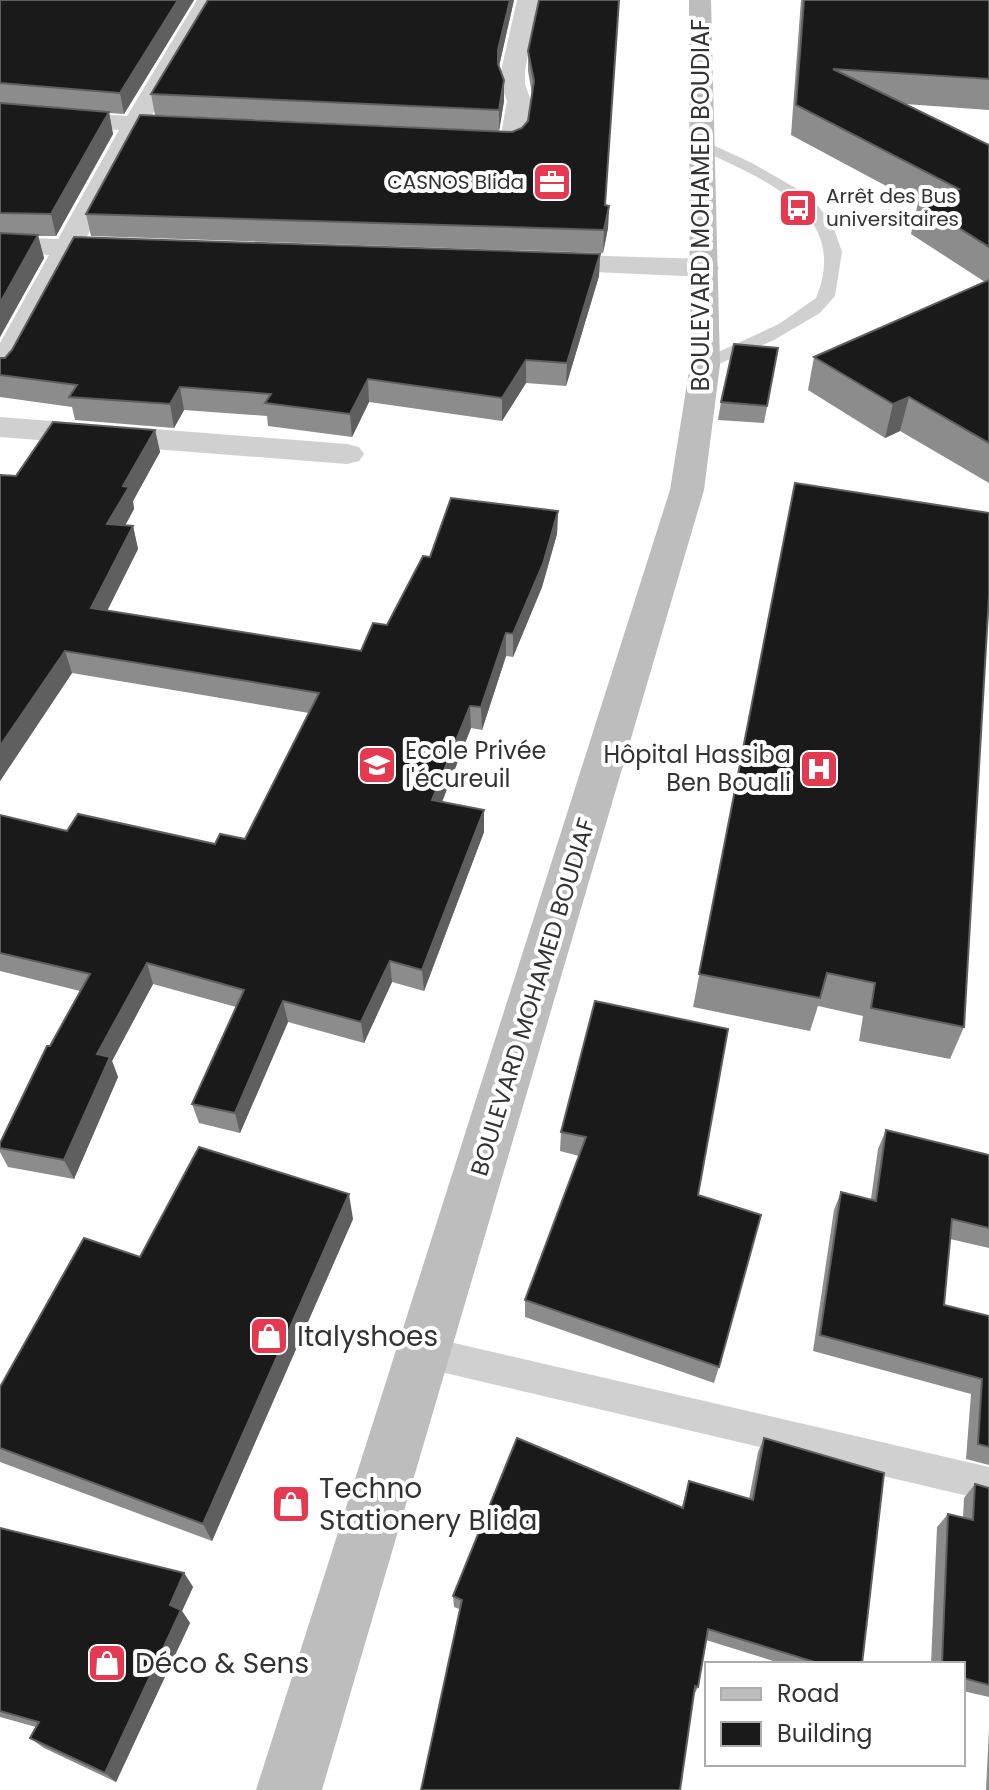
<svg xmlns="http://www.w3.org/2000/svg" width="989" height="1790" viewBox="0 0 989 1790" font-family="Poppins,sans-serif">
  <style>
    .lines { fill: none; stroke-linecap: round; stroke-linejoin: round }
    .lane { fill: #d0d0d0; fill-rule: evenodd }
    .street { fill: #d0d0d0; fill-rule: evenodd }
    .secondary { fill: #bdbdbd; fill-rule: evenodd }
    .wall { fill: #8c8c8c }
    .shaded-wall { fill: #5f5f5f }
    .building { fill: #1a1a1a; stroke: #5f5f5f; stroke-width: 2 }
    .labels { text-anchor: middle; stroke-width: 8; stroke-linejoin: round; paint-order: stroke }
    .far-poi-label { font-size: 20px; fill: #333; stroke: #fff; text-anchor: end }
    .street-label { font-size: 24px; fill: #333; stroke: #fff }
    .poi-label { font-size: 24px; fill: #333; stroke: #fff; text-anchor: start }
    .near-poi-label { font-size: 28px; fill: #333; stroke: #fff; text-anchor: start }
  </style>
  <rect width="100%" height="100%" fill="#fff"/>
  <g class="lines">
    <g class="lane">
      <path d="M702 140 752 163 799 190 819 207 833 226 842 252 835 296 820 313 774 340 705 370 699 369 696 365 699 361 779 324 816 298C852 211 760 178 697 148V142Z"/>
      <path d="M424 1336 989 1467V1501L424 1368 412 1363 408 1352 412 1341Z"/>
    </g>
    <g class="street">
      <path d="M197 0H219L151 117 204 123 207 128 204 133 195 135 143 132 85 240 135 244 139 250 135 256H76L16 371 11 378 0 380V343L49 255 0 253V237L58 239 119 130 0 121V107L127 116Z"/>
      <path d="M517 0H539L525 71V84L531 101 525 142 521 147 512 150 455 145 451 140 455 135 501 134 507 101 501 84V71Z"/>
      <path d="M538 254 705 259 715 262 719 268 715 274 705 277 528 269 524 263 528 257Z"/>
      <path d="M0 417 347 444 359 447 364 454 359 461 347 464 0 437Z"/>
    </g>
    <path class="secondary" d="M689 0H711L720 365 704 490 322 1790H256L670 490 690 365Z"/>
  </g>
  <g class="wall">
    <path d="M0 0H194L124 114 109 113 113 134 56 236H38L44 258 0 337Z"/>
    <path d="M208 0H514L499 66 504 101 499 131 155 115 151 94Z"/>
    <path d="M801 0H989V110L905 104 989 145V483L900 431 885 438 808 390 814 357 985 282 911 234 918 203 791 135Z"/>
    <path d="M528 51 606 205 609 206 608 228 603 253 91 236 86 214 512 132 522 128 528 121 532 94 528 71Z"/>
    <path d="M600 254 599 276 566 386 526 383 502 421 369 402 352 437 268 426 267 416 184 410 174 428 75 420 72 407 0 397V375Z"/>
    <path d="M778 348 764 423 718 420 721 402Z"/>
    <path d="M155 430 160 452 133 501 134 509 125 526H133L138 549 107 611 361 651 387 625 430 557 558 511 557 534 542 587 513 657 506 656 482 730 471 728 442 802 484 810V832L424 991 392 982 364 1043 288 1022 240 1133 199 1123 192 1104 236 1007 153 984 112 1061 118 1077 74 1179 8 1167 0 1152V1143L50 1046 80 991 0 971V815L67 831 215 844 245 839 309 713 72 673 0 781V475L16 476Z"/>
    <path d="M795 483 964 1027 950 1059 859 1041 863 1016 818 1006 810 1031 693 1007Z"/>
    <path d="M595 1001 698 1195 719 1367 714 1383 525 1317V1300L579 1156 560 1151 561 1132Z"/>
    <path d="M886 1130 989 1155V1248L950 1239 944 1305 989 1316V1465L966 1459 971 1394 813 1351 834 1210 841 1192 871 1199 878 1149Z"/>
    <path d="M353 1219 212 1541 0 1462V1387L140 1257Z"/>
    <path d="M764 1438 862 1664H783L706 1640 698 1687 694 1695 454 1607 453 1596 682 1507 689 1481 749 1499 758 1452Z"/>
    <path d="M975 1484 989 1488V1697L963 1691V1664H931L937 1527 948 1514 963 1518 964 1498Z"/>
    <path d="M0 1528 184 1573 193 1587 182 1611 190 1623 116 1782 44 1748 30 1738 36 1727 0 1717Z"/>
    <path d="M989 1729V1790H986Z"/>
  </g>
  <g class="shaded-wall">
    <path d="M178 0H194L124 114 120 93Z"/>
    <path d="M510 0H514L498 71V50Z"/>
    <path d="M504 80V101L499 131V110Z"/>
    <path d="M109 112 113 134 56 236 51 214Z"/>
    <path d="M609 206 608 228 603 253 604 230Z"/>
    <path d="M38 235 44 258 0 337V303Z"/>
    <path d="M600 254 599 276 566 386 567 363Z"/>
    <path d="M526 360V383L502 421V398Z"/>
    <path d="M368 379 369 402 352 437 350 414Z"/>
    <path d="M180 387 184 410 174 428 170 404Z"/>
    <path d="M909 397 900 431 885 438 893 404Z"/>
    <path d="M155 430 160 452 133 501 134 509 113 547 107 524 123 486Z"/>
    <path d="M558 511 557 534 542 587 513 657V634Z"/>
    <path d="M133 526 138 549 97 631 91 608Z"/>
    <path d="M506 633V656L482 730 481 707Z"/>
    <path d="M65 651 72 673 0 781V746Z"/>
    <path d="M470 706 471 728 434 822 432 800Z"/>
    <path d="M484 810V832L424 991 422 970Z"/>
    <path d="M390 961 392 982 364 1043 361 1022Z"/>
    <path d="M147 963 153 984 112 1061 118 1077 74 1179 64 1160 97 1054Z"/>
    <path d="M283 1001 288 1022 240 1133 235 1113Z"/>
    <path d="M349 1194 353 1219 212 1541 203 1524Z"/>
    <path d="M184 1573 193 1587 182 1611 190 1623 116 1782 105 1773 170 1605Z"/>
  </g>
  <g class="building">
    <path d="M0 0H178L120 93 0 83Z"/>
    <path d="M208 0H510L498 50V64L504 80 499 110 151 94Z"/>
    <path d="M539 0H619L605 205 609 206 604 230 86 214 140 115 512 132 522 128 528 121 534 81 528 51Z"/>
    <path d="M804 0H989V79L833 69 989 145V247L918 202 959 189 796 105Z"/>
    <path d="M0 103 109 112 51 214 0 213Z"/>
    <path d="M0 233 38 235 0 303Z"/>
    <path d="M74 237 600 254 567 363 526 360 502 398 368 379 350 414 265 403 271 394 180 387 170 404 69 397 77 385 0 375V358H5L12 350Z"/>
    <path d="M989 280V443L909 397 893 404 814 357Z"/>
    <path d="M734 344 778 348 767 406 721 402Z"/>
    <path d="M53 422 155 430 123 486 129 487 107 524 133 526 91 608 361 651 373 623 387 625 423 556 430 557 451 498 558 511 543 564 513 634 506 633 481 707 470 706 432 800 484 810 422 970 390 961 361 1022 283 1001 235 1113 192 1104 244 990 147 963 97 1054 110 1057 64 1160 0 1148V1143L47 1046H50L90 974 0 953V815L67 831 78 814 215 844 220 834 245 839 319 693 65 651 0 746V475L16 476Z"/>
    <path d="M795 483 989 513V595L964 1027 871 1008 875 983 827 973 820 998 699 974Z"/>
    <path d="M595 1001 728 1029 698 1195 761 1215 719 1367 525 1300 586 1137 561 1132Z"/>
    <path d="M886 1130 989 1155V1228L952 1219 944 1305 989 1316V1447L978 1444 982 1379 820 1335 841 1192 876 1201Z"/>
    <path d="M199 1147 349 1194 203 1524 0 1448V1387L84 1238 140 1257Z"/>
    <path d="M517 1438 683 1508 689 1481 753 1500 764 1438 884 1473 862 1664H821L708 1629 698 1687 695 1686 680 1790H421L462 1600 453 1596Z"/>
    <path d="M975 1484 989 1488V1685L963 1678V1664H942L948 1514 973 1520Z"/>
    <path d="M0 1528 184 1573 170 1605 181 1610 105 1773 30 1738 39 1722 0 1711Z"/>
  </g>
  <defs>
    <g id="office-square" transform="scale(2)"><rect x="-9" y="-9" width="18" height="18" rx="4" fill="#e5394f" stroke="#fff"/><path d="M-6-3h4V-5.5h4V-3h4V5H-6ZM-1-4.5V-3h2v-1.5ZM-6 0V1H6V0Z" fill="#fff"/></g>
    <g id="bus-square" transform="scale(2)"><rect x="-9" y="-9" width="18" height="18" rx="4" fill="#e5394f" stroke="#fff"/><path d="M-5-6H5V4H4V6H2V4H-2V6H-4V4H-5ZM-3.5-4V0h7V-4ZM-3.5 1.2v1.5H-2V1.2ZM2 1.2v1.5H3.5V1.2Z" fill="#fff"/></g>
    <g id="school-square" transform="scale(2)"><rect x="-9" y="-9" width="18" height="18" rx="4" fill="#e5394f" stroke="#fff"/><path d="M0-5L7-2L0 1L-7-2ZM-4 1L0 2.5L4 1V4Q0 6-4 4Z" fill="#fff"/></g>
    <g id="hospital-square" transform="scale(2)"><rect x="-9" y="-9" width="18" height="18" rx="4" fill="#e5394f" stroke="#fff"/><path d="M-5-5h3v3.5h4V-5h3V5h-3V1.5h-4V5h-3Z" fill="#fff"/></g>
    <g id="shop-square" transform="scale(2)"><rect x="-9" y="-9" width="18" height="18" rx="4" fill="#e5394f" stroke="#fff"/><path d="M-5-2.5h2.3a2.7 3.5 0 0 1 5.4 0H5L5.5 6h-11ZM-1.5-2.5h3a1.5 2.3 0 0 0-3 0Z" fill="#fff"/></g>
  </defs>
  <g fill-rule="evenodd">
    <use href="#office-square" x="552" y="182"/>
    <use href="#bus-square" x="798" y="208"/>
    <use href="#school-square" x="377" y="765"/>
    <use href="#hospital-square" x="819" y="769"/>
    <use href="#shop-square" x="269" y="1336"/>
    <use href="#shop-square" x="291" y="1504"/>
    <use href="#shop-square" x="107" y="1663"/>
  </g>
  <g class="labels">
    <g class="far-poi-label">
      <text x="524" y="189">CASNOS Blida</text>
      <text x="826" y="203" text-anchor="start">Arrêt des Bus<tspan x="826" dy="23">universitaires</tspan></text>
    </g>
    <g class="street-label">
      <text transform="translate(701 205) rotate(-90)" y="8">BOULEVARD MOHAMED BOUDIAF</text>
      <text transform="translate(533 997) rotate(-73)" y="8">BOULEVARD MOHAMED BOUDIAF</text>
    </g>
    <g class="poi-label">
      <text x="405" y="759">Ecole Privée<tspan x="405" dy="28">l'écureuil</tspan></text>
      <text x="791" y="763" text-anchor="end">Hôpital Hassiba<tspan x="791" dy="28">Ben Bouali</tspan></text>
    </g>
    <g class="near-poi-label">
      <text x="297" y="1346">Italyshoes</text>
      <text x="319" y="1498">Techno<tspan x="319" dy="32">Stationery Blida</tspan></text>
      <text x="135" y="1673">Déco &amp; Sens</text>
    </g>
  </g>
  <rect x="705" y="1662" width="260" height="104" fill="#ffffff" stroke="#adadad" stroke-width="2"/>
  <rect x="721" y="1688" width="40" height="12" fill="#bdbdbd" stroke="#adadad" stroke-width="2"/>
  <text x="777" y="1702" font-size="24" fill="#333333">Road</text>
  <rect x="721" y="1722" width="40" height="24" fill="#1a1a1a" stroke="#adadad" stroke-width="2"/>
  <text x="777" y="1742" font-size="24" fill="#333333">Building</text>
</svg>
